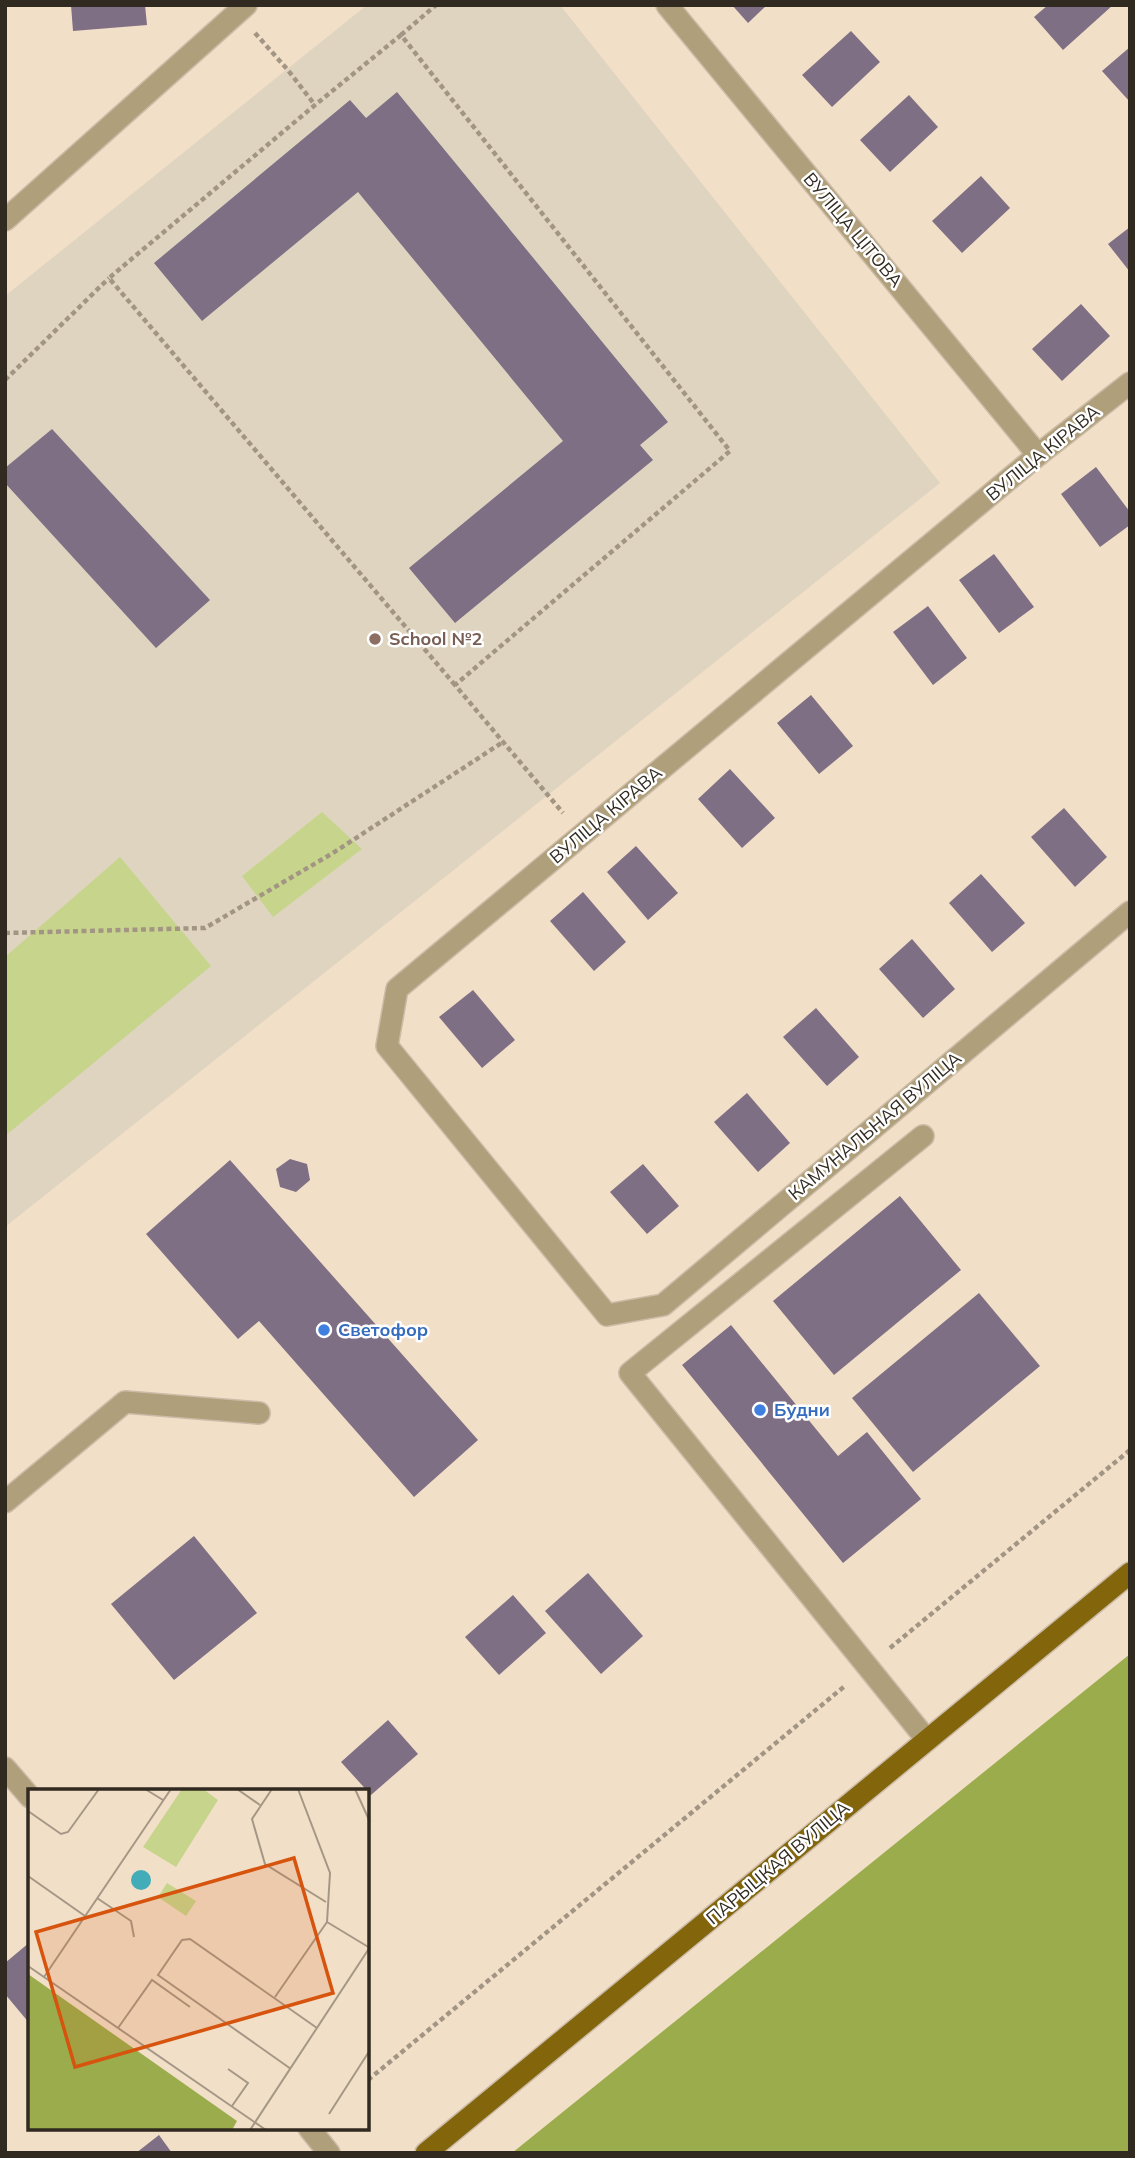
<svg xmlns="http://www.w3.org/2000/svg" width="1135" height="2158" viewBox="0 0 1135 2158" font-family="Mulish,sans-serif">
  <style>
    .education { fill: #ded4c0 }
    .green { fill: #c7d58c }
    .forest { fill: #9bac4d }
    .building { fill: #7e6f84 }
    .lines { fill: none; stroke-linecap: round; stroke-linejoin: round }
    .minor-casing { stroke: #cbbba7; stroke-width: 24 }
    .major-casing { stroke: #cbbba7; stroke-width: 24 }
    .path { stroke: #a39584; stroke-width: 4.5; stroke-dasharray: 5 3.5; stroke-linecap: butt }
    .minor { stroke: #af9f7a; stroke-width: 21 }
    .major { stroke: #83650b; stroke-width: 21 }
    .education-dot { fill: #8d6e63; stroke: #fff; stroke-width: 2.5 }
    .shop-dot { fill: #3f7fe0; stroke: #fff; stroke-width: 2.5 }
    .labels { text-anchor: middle; stroke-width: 5; stroke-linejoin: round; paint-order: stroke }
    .street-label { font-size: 18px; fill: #312a21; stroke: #fff }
    .education-label { font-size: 18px; font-weight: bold; fill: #785e54; stroke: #fff; text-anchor: start }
    .shop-label { font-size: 18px; font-weight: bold; fill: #366cbe; stroke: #fff; text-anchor: start }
    .inset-road { fill: none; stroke: #a59785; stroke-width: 2 }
    .view { fill: #d6540e; fill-opacity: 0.15; stroke: #d6540e; stroke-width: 3.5 }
    .inset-edge { fill: none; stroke: #312a21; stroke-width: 3.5 }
  </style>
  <rect width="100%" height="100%" fill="#f2dfc8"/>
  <path class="education" d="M367 5H560L940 483 5 1227V296Z"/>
  <g class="green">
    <path d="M322 812 362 849 273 917 242 876Z"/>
    <path d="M120 857 211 966 5 1136V957Z"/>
  </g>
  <path class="forest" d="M1130 1654V2153H512Z"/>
  <g class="building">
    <path d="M71 5H145L147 25 73 31Z"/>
    <path d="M732 5H767L748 23Z"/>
    <path d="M1048 5H1113L1063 50 1034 17Z"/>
    <path d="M851 31 880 62 832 107 802 75Z"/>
    <path d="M1130 47V102L1102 71Z"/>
    <path d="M397 92 668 422 640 445 653 460 455 623 409 568 563 441 358 192 202 321 154 263 350 100 366 118Z"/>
    <path d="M909 95 938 127 890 172 860 140Z"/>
    <path d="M981 176 1010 208 962 253 932 221Z"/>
    <path d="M1130 227V272L1108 244Z"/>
    <path d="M1081 304 1110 336 1062 381 1032 349Z"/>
    <path d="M52 429 210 600 156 648 5 483V468Z"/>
    <path d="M1096 467 1130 512V525L1100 547 1061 494Z"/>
    <path d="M994 554 1034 607 999 633 959 580Z"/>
    <path d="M928 606 967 658 933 685 893 632Z"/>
    <path d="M811 695 853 746 819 774 777 723Z"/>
    <path d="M730 769 775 818 742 848 698 799Z"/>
    <path d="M1064 808 1107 857 1075 887 1031 837Z"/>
    <path d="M636 846 678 893 648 920 607 872Z"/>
    <path d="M981 874 1025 923 992 952 949 903Z"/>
    <path d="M583 892 626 942 594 971 550 921Z"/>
    <path d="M912 939 955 989 923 1018 879 969Z"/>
    <path d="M473 990 515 1040 482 1068 439 1017Z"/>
    <path d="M816 1008 859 1057 827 1086 783 1037Z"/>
    <path d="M747 1093 790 1143 758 1172 714 1122Z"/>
    <path d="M290 1159 307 1164 310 1180 296 1192 280 1187 276 1169Z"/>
    <path d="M230 1160 478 1440 414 1497 259 1321 238 1339 146 1234Z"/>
    <path d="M643 1164 679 1206 647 1234 610 1192Z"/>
    <path d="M900 1196 961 1270 834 1375 773 1301Z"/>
    <path d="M979 1293 1040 1366 913 1472 852 1398Z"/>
    <path d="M731 1325 838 1456 867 1432 921 1499 843 1563 682 1365Z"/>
    <path d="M194 1536 257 1613 174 1680 111 1604Z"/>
    <path d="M588 1573 643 1636 601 1674 545 1611Z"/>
    <path d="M513 1595 546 1633 499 1675 465 1637Z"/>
    <path d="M388 1720 418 1754 371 1795 341 1762Z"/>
    <path d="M30 1942V2024L5 1994V1963Z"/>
    <path d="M159 2135 172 2153H136Z"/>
  </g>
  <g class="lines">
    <g class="minor-casing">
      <g id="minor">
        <path d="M667 5 1038 455"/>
        <path d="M5 220 246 5"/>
        <path d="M1130 383 1038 455 397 989 387 1046 607 1315 663 1305 1130 912"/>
        <path d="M923 1136 630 1373 927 1740"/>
        <path d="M5 1502 125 1402 259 1413"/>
        <path d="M5 1768 30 1797"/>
        <path d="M309 2128 329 2153"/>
      </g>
    </g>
    <g class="major-casing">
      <path id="major" d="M426 2153 1130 1573"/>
    </g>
    <g class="path">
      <path d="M255 33 287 69 315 105"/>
      <path d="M401 35 436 5"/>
      <path d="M5 380 109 278"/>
      <path d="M455 685 109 278 315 105 401 35 730 451 455 685 563 813"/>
      <path d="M5 933 205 928 333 853 503 742"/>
      <path d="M890 1648 1130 1450"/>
      <path d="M368 2080 846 1685"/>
    </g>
    <use href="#minor" class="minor"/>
    <use href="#major" class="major"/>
  </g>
  <circle class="education-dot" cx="375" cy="639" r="7"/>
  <g class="shop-dot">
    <circle cx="324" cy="1330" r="7"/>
    <circle cx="760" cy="1410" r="7"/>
  </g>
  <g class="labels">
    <g class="street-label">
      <text transform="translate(853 230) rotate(50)" y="6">ВУЛІЦА ЦІТОВА</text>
      <text transform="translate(1043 453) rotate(-39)" y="6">ВУЛІЦА КІРАВА</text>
      <text transform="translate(606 815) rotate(-40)" y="6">ВУЛІЦА КІРАВА</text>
      <text transform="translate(875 1126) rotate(-40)" y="6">КАМУНАЛЬНАЯ ВУЛІЦА</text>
      <text transform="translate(778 1863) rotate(-40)" y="6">ПАРЫЦКАЯ ВУЛІЦА</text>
    </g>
    <g class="education-label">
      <text x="389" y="645">School №2</text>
    </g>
    <g class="shop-label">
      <text x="338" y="1336">Светофор</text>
      <text x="774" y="1416">Будни</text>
    </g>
  </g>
  <g transform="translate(28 1789)">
    <rect width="341" height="341" fill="#f2dfc8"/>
    <path d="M154 0H175L190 11 148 78 115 58ZM139 94 168 112 158 127 130 108Z" fill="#c7d58c"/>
    <path d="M0 185 209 332 204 341H0Z" fill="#9bac4d"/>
    <path d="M103 91a10 10 0 1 1 20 0a10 10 0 1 1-20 0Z" fill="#42adb8"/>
    <path class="inset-road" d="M117 0 135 11M209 0 232 16M244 0 224 30 237 75 298 113M327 0 342 33M0 22 33 45 40 43 71 0M0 87 57 127M69 109 103 132 106 148M299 133 342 159M0 177 238 341M16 188 143 0M247 208 299 133 302 84 270 0M90 239 124 191 162 218M200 280 220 294 204 317M263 280 130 186 154 151 162 150 289 239M301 325 342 261M222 341 342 158"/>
    <path class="view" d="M266 69 305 204 47 278 8 143Z"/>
    <rect width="341" height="341" class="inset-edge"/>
  </g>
  <rect width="1135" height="2158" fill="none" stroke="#312a21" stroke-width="14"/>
</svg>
